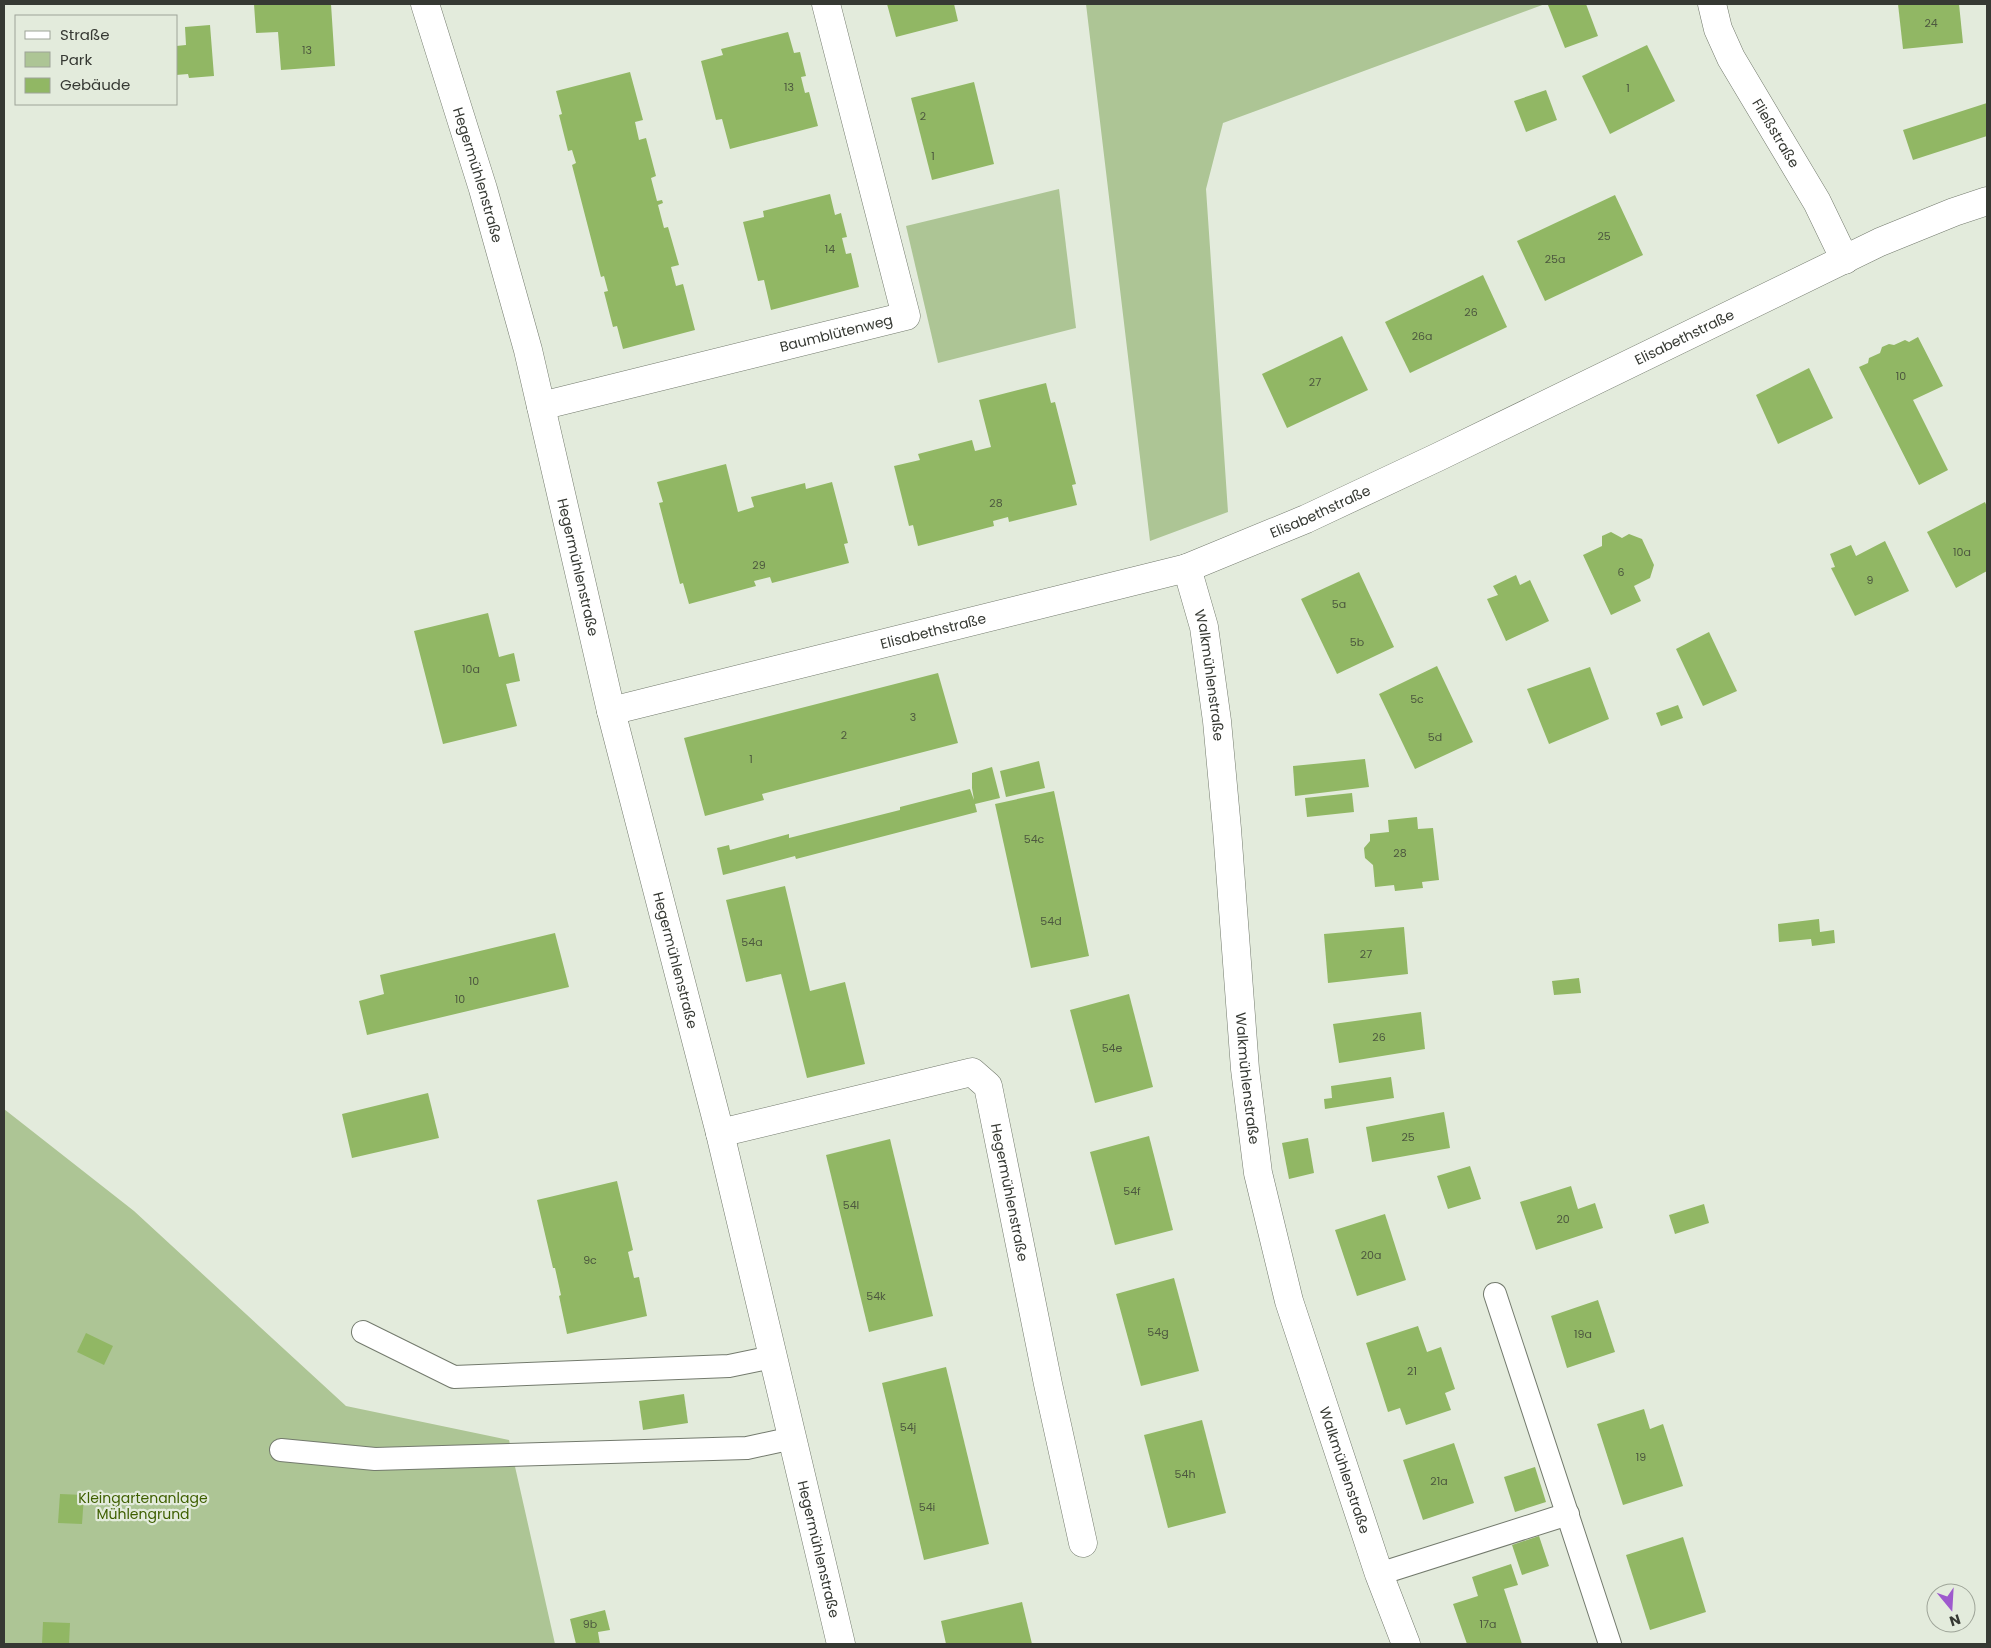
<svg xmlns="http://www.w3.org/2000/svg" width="1991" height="1648" viewBox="0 0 1991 1648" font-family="Poppins,sans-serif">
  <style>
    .green { fill: #adc595 }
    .building { fill: #91b764 }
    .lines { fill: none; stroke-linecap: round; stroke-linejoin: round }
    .service-casing { stroke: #737a6d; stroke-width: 24 }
    .minor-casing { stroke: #737a6d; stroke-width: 29 }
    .tertiary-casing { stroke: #737a6d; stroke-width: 29 }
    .service { stroke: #fff; stroke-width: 22 }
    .minor { stroke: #fff; stroke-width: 28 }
    .tertiary { stroke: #fff; stroke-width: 28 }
    .labels { text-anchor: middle; stroke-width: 4.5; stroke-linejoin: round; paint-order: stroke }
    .number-label { font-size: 11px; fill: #4d583f }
    .street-label { font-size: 14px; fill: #363933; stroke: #e3ebdc }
    .park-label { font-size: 14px; fill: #3e5f00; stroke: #e3ebdc }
  </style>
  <rect width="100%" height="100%" fill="#e3ebdc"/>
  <g class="green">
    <path d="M1086 4H1545L1223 123 1206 189 1228 512 1150 541Z"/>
    <path d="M1059 189 1076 328 938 363 906 226Z"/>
    <path d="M4 1109 134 1211 346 1406 509 1440 555 1644H4Z"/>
  </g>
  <g class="building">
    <path d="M254 4H331L335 66 281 70 278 32 256 33Z"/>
    <path d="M887 4H954L958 21 896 37Z"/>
    <path d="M1552 4H1586L1598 36 1565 48 1548 5Z"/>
    <path d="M1898 4H1959L1963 43 1903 49Z"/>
    <path d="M210 25 214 76 189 78 188 74 176 75V46L186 45 185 27Z"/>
    <path d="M788 32 794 53 800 52 806 76 801 77 805 93 809 92 818 126 730 149 722 119 716 120 701 61 723 55 721 49Z"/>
    <path d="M1647 45 1675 101 1610 134 1582 76Z"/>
    <path d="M630 72 643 120 635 122 639 140 646 138 656 176 651 178 657 201 662 200 663 203 658 205 664 228 668 227 679 265 671 267 676 286 683 284 695 330 623 349 617 326 613 327 604 292 608 291 604 276 601 277 572 165 576 163 572 150 568 151 559 115 562 114 556 91Z"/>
    <path d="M974 82 994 164 932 180 911 98Z"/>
    <path d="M1546 90 1557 120 1526 132 1514 101Z"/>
    <path d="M1987 103V136L1913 160 1903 130Z"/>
    <path d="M830 194 835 215 841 213 847 237 842 238 846 254 851 253 859 287 771 310 764 280 758 281 743 222 764 217 763 211Z"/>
    <path d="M1615 195 1643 255 1545 301 1517 241Z"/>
    <path d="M1483 275 1507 327 1410 373 1385 322Z"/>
    <path d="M1342 336 1368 390 1287 428 1262 374Z"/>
    <path d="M1918 337 1943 386 1913 400 1948 470 1919 485 1859 367 1868 363 1869 358 1880 353 1882 347 1889 344 1894 345 1905 340 1909 342Z"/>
    <path d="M1809 368 1833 418 1778 444 1756 395Z"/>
    <path d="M1046 383 1051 403 1055 402 1076 484 1072 485 1077 505 1009 522 1008 517 993 521 994 526 918 546 913 525 909 526 894 466 920 460 918 454 972 440 975 451 991 447 979 400Z"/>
    <path d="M726 464 738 512 754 507 751 497 805 483 806 489 832 482 848 543 844 544 849 563 772 583 770 577 754 581 756 586 689 604 683 583 680 584 659 503 663 502 657 482Z"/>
    <path d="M1985 502 1987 507V571L1956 588 1927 532Z"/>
    <path d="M1611 532 1622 538 1629 534 1642 539 1654 565 1650 578 1634 586 1641 601 1611 615 1583 555 1602 546V536Z"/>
    <path d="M1885 541 1909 591 1855 616 1831 568 1835 567 1830 554 1851 545 1856 556Z"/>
    <path d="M1359 572 1394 647 1337 674 1301 599Z"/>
    <path d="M1516 575 1520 585 1530 580 1549 621 1506 641 1487 599 1498 595 1493 586Z"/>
    <path d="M488 613 499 657 514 653 520 681 506 684 517 726 443 744 414 631Z"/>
    <path d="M1709 632 1737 691 1703 706 1676 649Z"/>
    <path d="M1437 666 1473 742 1415 769 1379 694Z"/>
    <path d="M1590 667 1609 719 1549 744 1527 689Z"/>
    <path d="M938 673 958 743 762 794 764 800 705 816 684 738Z"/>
    <path d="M1678 705 1683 718 1661 726 1656 713Z"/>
    <path d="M1365 759 1369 787 1295 796 1293 766Z"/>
    <path d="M1039 761 1045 788 1006 797 1000 771Z"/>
    <path d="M992 767 1000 798 975 804 977 812 796 859 795 856 723 875 717 848 729 845 730 850 789 834V838L900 810V807L970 789 974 800 972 788V773Z"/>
    <path d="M1054 791 1089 956 1031 968 995 804Z"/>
    <path d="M1352 793 1354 812 1307 817 1305 798Z"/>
    <path d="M1417 817 1418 829 1433 828 1439 880 1422 882 1423 888 1395 891 1394 885 1375 887 1373 865 1365 858 1364 848 1370 841V834L1389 832 1388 820Z"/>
    <path d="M785 886 810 991 845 982 865 1064 807 1078 781 974 746 982 726 900Z"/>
    <path d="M1819 919 1820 932 1834 930 1835 943 1812 946 1811 939 1779 942 1778 924Z"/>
    <path d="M1404 927 1408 974 1328 983 1324 934Z"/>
    <path d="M555 933 569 987 367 1035 359 1001 384 994 380 975Z"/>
    <path d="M1579 978 1581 993 1554 995 1552 981Z"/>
    <path d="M1129 994 1153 1087 1095 1103 1070 1010Z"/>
    <path d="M1421 1012 1425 1049 1339 1063 1333 1024Z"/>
    <path d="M1391 1077 1394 1098 1325 1109 1324 1099 1332 1098 1331 1086Z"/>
    <path d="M428 1093 439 1138 352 1158 342 1114Z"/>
    <path d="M1444 1112 1450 1148 1372 1162 1366 1127Z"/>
    <path d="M1149 1136 1173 1230 1115 1245 1090 1152Z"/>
    <path d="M1308 1138 1314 1173 1289 1179 1282 1143Z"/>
    <path d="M890 1139 933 1316 869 1332 826 1155Z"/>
    <path d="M1470 1166 1481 1199 1448 1209 1437 1176Z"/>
    <path d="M617 1181 633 1250 628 1252 634 1278 639 1277 647 1316 567 1334 559 1296 561 1295 555 1268H553L537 1200Z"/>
    <path d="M1571 1186 1578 1209 1595 1203 1603 1228 1536 1250 1520 1202Z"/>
    <path d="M1704 1204 1709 1223 1675 1234 1669 1215Z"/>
    <path d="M1385 1214 1406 1280 1357 1296 1335 1230Z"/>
    <path d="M1174 1278 1199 1371 1141 1386 1116 1294Z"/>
    <path d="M1598 1300 1615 1352 1567 1368 1551 1316Z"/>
    <path d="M1418 1326 1427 1352 1441 1347 1455 1389 1445 1393 1451 1410 1406 1425 1400 1408 1388 1412 1366 1343Z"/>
    <path d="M86 1333 113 1346 104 1365 77 1352Z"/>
    <path d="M946 1367 989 1544 924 1560 882 1383Z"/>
    <path d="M684 1394 688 1423 643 1430 639 1401Z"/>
    <path d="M1644 1409 1650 1429 1663 1424 1683 1486 1623 1505 1597 1424Z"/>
    <path d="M1202 1420 1226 1513 1168 1528 1144 1435Z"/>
    <path d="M1454 1443 1474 1503 1423 1520 1403 1460Z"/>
    <path d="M1535 1467 1546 1502 1515 1512 1504 1477Z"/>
    <path d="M60 1494 84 1495 82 1524 58 1523Z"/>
    <path d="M1539 1536 1549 1566 1522 1575 1512 1545Z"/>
    <path d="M1683 1537 1706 1612 1650 1630 1626 1555Z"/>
    <path d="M1511 1564 1518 1585 1504 1589 1522 1644H1467L1453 1604 1478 1596 1472 1577Z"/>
    <path d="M1022 1602 1032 1644H946L941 1621Z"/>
    <path d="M605 1610 610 1630 598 1632 600 1644H576L570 1619Z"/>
    <path d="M43 1622 70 1623 69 1644H42Z"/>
  </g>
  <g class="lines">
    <g class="service-casing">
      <g id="service">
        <path d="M1495 1294 1610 1644"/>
        <path d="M363 1332 454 1377 729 1366 773 1357"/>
        <path d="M281 1450 375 1459 747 1448 793 1438"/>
        <path d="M1379 1574 1568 1514"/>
      </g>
    </g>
    <g class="minor-casing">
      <g id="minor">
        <path id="s1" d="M425 4 483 189 528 350 611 711 720 1133 841 1644"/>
        <path id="s2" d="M1712 4 1718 29 1731 58 1817 202 1845 260"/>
        <path id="s3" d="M541 406 906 316 826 4"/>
        <path id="s4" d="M1187 568 1204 627 1217 721 1227 829 1245 1069 1258 1173 1289 1301 1379 1574 1406 1644"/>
        <path id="s5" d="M720 1133 972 1072 988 1086 1048 1384 1083 1543"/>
      </g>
    </g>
    <g class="tertiary-casing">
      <g id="tertiary">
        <path id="s6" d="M611 711 1187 568 1306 519 1438 457 1880 242 1954 212 1987 201"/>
      </g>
    </g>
    <use href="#service" class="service"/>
    <use href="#minor" class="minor"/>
    <use href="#tertiary" class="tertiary"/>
  </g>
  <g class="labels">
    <g class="number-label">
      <text x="1931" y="27">24</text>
      <text x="307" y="54">13</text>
      <text x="789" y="91">13</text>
      <text x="1628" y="92">1</text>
      <text x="923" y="120">2</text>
      <text x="933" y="160">1</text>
      <text x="1604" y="240">25</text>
      <text x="830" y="253">14</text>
      <text x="1555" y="263">25a</text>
      <text x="1471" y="316">26</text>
      <text x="1422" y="340">26a</text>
      <text x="1901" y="380">10</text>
      <text x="1315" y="386">27</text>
      <text x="996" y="507">28</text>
      <text x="1962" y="556">10a</text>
      <text x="759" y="569">29</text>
      <text x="1621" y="576">6</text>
      <text x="1870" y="584">9</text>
      <text x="1339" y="608">5a</text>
      <text x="1357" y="646">5b</text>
      <text x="471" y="673">10a</text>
      <text x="1417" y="703">5c</text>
      <text x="913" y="721">3</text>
      <text x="844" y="739">2</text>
      <text x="1435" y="741">5d</text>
      <text x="751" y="763">1</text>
      <text x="1034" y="843">54c</text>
      <text x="1400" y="857">28</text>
      <text x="1051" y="925">54d</text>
      <text x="752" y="946">54a</text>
      <text x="1366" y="958">27</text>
      <text x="474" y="985">10</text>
      <text x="460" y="1003">10</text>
      <text x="1379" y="1041">26</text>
      <text x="1112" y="1052">54e</text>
      <text x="1408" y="1141">25</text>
      <text x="1132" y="1195">54f</text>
      <text x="851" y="1209">54l</text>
      <text x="1563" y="1223">20</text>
      <text x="1371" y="1259">20a</text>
      <text x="590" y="1264">9c</text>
      <text x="876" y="1300">54k</text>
      <text x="1158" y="1336">54g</text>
      <text x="1583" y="1338">19a</text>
      <text x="1412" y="1375">21</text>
      <text x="908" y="1431">54j</text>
      <text x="1641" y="1461">19</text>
      <text x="1185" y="1478">54h</text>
      <text x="1439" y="1485">21a</text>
      <text x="927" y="1511">54i</text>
      <text x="590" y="1628">9b</text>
      <text x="1488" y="1628">17a</text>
    </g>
    <g class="street-label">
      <text dy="5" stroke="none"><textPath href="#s2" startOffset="145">Fließstraße</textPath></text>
      <text dy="5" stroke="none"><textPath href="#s1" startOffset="179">Hegermühlenstraße</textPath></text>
      <text dy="5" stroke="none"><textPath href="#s3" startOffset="304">Baumblütenweg</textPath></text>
      <text dy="5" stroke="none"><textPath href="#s6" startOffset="1142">Elisabethstraße</textPath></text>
      <text dy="5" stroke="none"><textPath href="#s6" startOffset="738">Elisabethstraße</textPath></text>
      <text dy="5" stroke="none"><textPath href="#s1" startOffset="584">Hegermühlenstraße</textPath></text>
      <text dy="5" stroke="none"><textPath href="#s6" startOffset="332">Elisabethstraße</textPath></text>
      <text dy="5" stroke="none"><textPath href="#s4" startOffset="110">Walkmühlenstraße</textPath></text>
      <text dy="5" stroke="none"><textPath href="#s1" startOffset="989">Hegermühlenstraße</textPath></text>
      <text dy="5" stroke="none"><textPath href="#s4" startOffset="515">Walkmühlenstraße</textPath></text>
      <text dy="5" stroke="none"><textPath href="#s5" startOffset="389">Hegermühlenstraße</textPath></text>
      <text dy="5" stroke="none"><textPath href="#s4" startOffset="920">Walkmühlenstraße</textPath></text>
      <text dy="5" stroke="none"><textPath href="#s1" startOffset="1595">Hegermühlenstraße</textPath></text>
    </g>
    <g class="park-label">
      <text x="143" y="1503">Kleingartenanlage<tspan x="143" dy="16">Mühlengrund</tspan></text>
    </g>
  </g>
  <rect width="1991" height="1648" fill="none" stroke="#363933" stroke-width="10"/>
  <rect x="15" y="15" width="162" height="90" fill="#e3ebdc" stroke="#9ea498"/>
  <rect x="25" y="31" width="25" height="8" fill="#ffffff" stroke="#9ea498"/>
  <text x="60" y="40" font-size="15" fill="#363933">Straße</text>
  <rect x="25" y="52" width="25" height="15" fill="#adc595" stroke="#9ea498"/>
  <text x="60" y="65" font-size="15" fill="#363933">Park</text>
  <rect x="25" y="78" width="25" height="15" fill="#91b764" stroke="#9ea498"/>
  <text x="60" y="90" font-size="15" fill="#363933">Gebäude</text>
  <g transform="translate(1951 1608) rotate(162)"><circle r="24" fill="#e3ebdc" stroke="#9ea498"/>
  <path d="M0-4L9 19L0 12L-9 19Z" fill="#9e59cd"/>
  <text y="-8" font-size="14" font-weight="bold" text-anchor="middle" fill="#363933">N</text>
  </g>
</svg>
